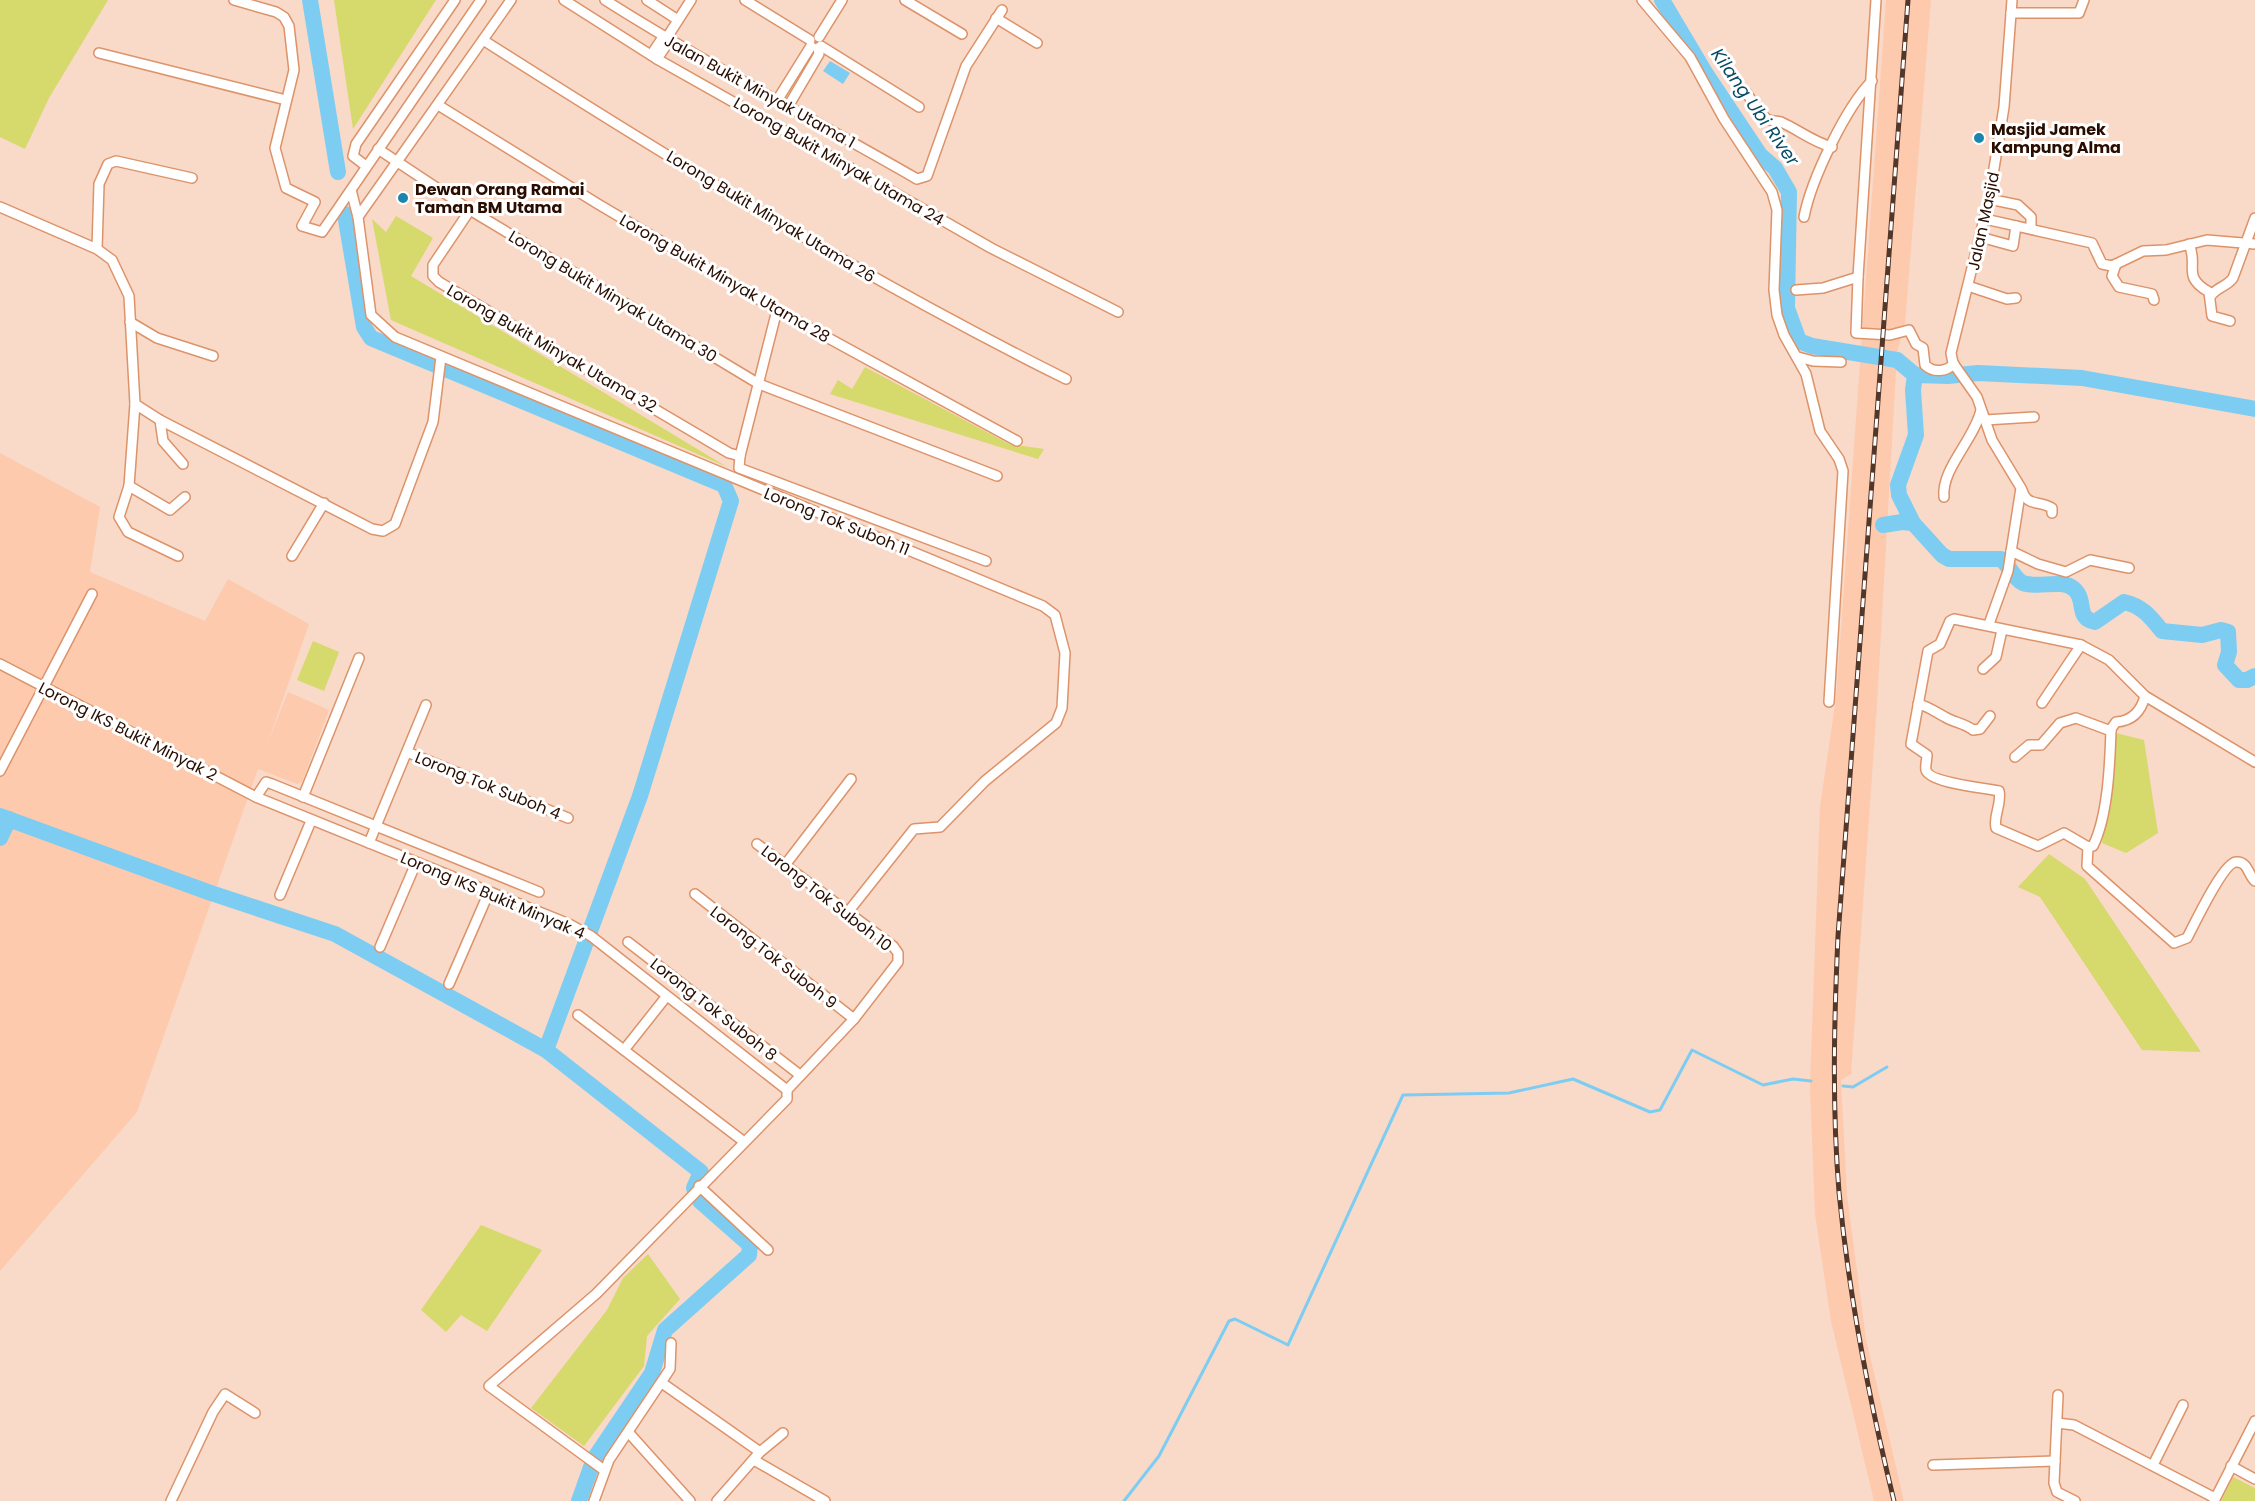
<svg xmlns="http://www.w3.org/2000/svg" width="2255" height="1501" viewBox="0 0 2255 1501" font-family="Poppins,sans-serif">
  <style>
    .built { fill: #fdcaae }
    .green { fill: #d6d96c }
    .water { fill: #7dcdf3 }
    .lines { fill: none; stroke-linecap: round; stroke-linejoin: round }
    .stream { stroke: #7dcdf3; stroke-width: 3 }
    .river { stroke: #7dcdf3; stroke-width: 16 }
    .minor-casing { stroke: #dd9369; stroke-width: 12 }
    .minor { stroke: #fff; stroke-width: 9 }
    .rail-casing { stroke: #533729; stroke-width: 5 }
    .rail { stroke: #fff; stroke-width: 3; stroke-dasharray: 9; stroke-linecap: butt }
    .poi-dot { fill: #1b85ad; stroke: #fff; stroke-width: 2 }
    .labels { text-anchor: middle; stroke-width: 6; stroke-linejoin: round; paint-order: stroke }
    .street-label { font-size: 16px; fill: #280d00; stroke: #fff }
    .poi-label { font-size: 16px; font-weight: bold; fill: #280d00; stroke: #fff; text-anchor: start }
    .water-label { font-size: 18px; font-style: italic; fill: #054c65; stroke: #fff }
  </style>
  <rect width="100%" height="100%" fill="#f9d9c8"/>
  <g class="built">
    <path d="M1886 0H1931L1905 323 1897 353 1877 704 1851 1074 1841 1080 1847 1195 1866 1339 1904 1501H1874L1831 1321 1815 1214 1810 1087 1820 807 1836 698Z"/>
    <path d="M0 453 100 507 90 572 205 621 228 579 309 624 267 745 288 692 329 710 302 782 297 784 258 769 137 1112 0 1271Z"/>
  </g>
  <g class="green">
    <path d="M0 0H108L49 98 25 149 0 137Z"/>
    <path d="M334 0H436L353 129Z"/>
    <path d="M396 216 433 238 411 276 727 467 391 320 372 219 386 232Z"/>
    <path d="M865 367 1009 444 1044 449 1038 459 830 394 838 380 852 389Z"/>
    <path d="M313 641 339 652 324 691 297 680Z"/>
    <path d="M2116 733 2144 740 2158 833 2126 853 2102 843Z"/>
    <path d="M2049 854 2085 879 2201 1052 2142 1050 2040 897 2018 887Z"/>
    <path d="M481 1225 542 1250 487 1331 461 1315 446 1332 421 1310Z"/>
    <path d="M648 1254 680 1299 647 1336 644 1366 584 1446 531 1408 607 1310 623 1278Z"/>
    <path d="M2233 1477 2255 1488V1501H2221Z"/>
  </g>
  <path class="water" d="M830 61 850 73 843 84 823 71Z"/>
  <g class="lines">
    <g class="stream">
      <path d="M1843 1086 1853 1087 1887 1067"/>
      <path d="M1124 1501 1159 1456 1229 1321 1235 1319 1288 1345 1403 1095 1509 1093 1573 1079 1650 1112 1660 1110 1692 1050 1763 1085 1793 1079 1811 1081"/>
    </g>
    <g class="river">
      <path d="M310 0 338 172"/>
      <path d="M1662 0 1706 74 1760 155 1775 168 1789 192 1787 308 1799 341 1812 346 1897 360 1915 375 1913 390 1916 435 1898 485 1899 495 1913 523 1942 555 1949 559H2001C2009 565 2015 580 2023 583 2038 589 2062 578 2074 589 2087 600 2075 618 2095 622L2124 602C2142 606 2150 616 2162 631L2202 635 2221 630 2228 632 2229 652 2225 665 2239 680H2247L2255 676"/>
      <path d="M345 214 364 327 371 338 724 485 731 501 640 796 546 1050"/>
      <path d="M1915 375 1948 376 1978 373 2082 378 2255 409"/>
      <path d="M1883 525 1902 522 1913 523"/>
      <path d="M0 816 208 892 335 934 546 1050 701 1172 694 1188 700 1201 750 1245 749 1255 665 1330 652 1373 594 1459 579 1501"/>
      <path d="M0 838 9 819"/>
    </g>
    <g class="minor-casing">
      <g id="minor">
        <path d="M234 0 276 12 284 17 289 26 294 70 275 148 286 188 315 202 302 226 322 232 481 0"/>
        <path d="M564 0 657 59 893 192 991 248 1118 312"/>
        <path d="M605 0C706 64 813 119 917 179L927 176 966 66 1002 10"/>
        <path d="M647 0 678 20"/>
        <path d="M745 0 810 40"/>
        <path d="M905 0 962 34"/>
        <path d="M1642 0 1690 57 1724 119 1772 192 1777 210 1774 290 1777 315 1784 335 1806 374 1820 431 1839 459 1843 471 1829 702"/>
        <path d="M2011 13H2079L2084 0"/>
        <path d="M996 18 1037 43"/>
        <path d="M819 37 842 0"/>
        <path d="M666 39 691 0"/>
        <path d="M483 40C673 161 865 279 1066 379"/>
        <path d="M821 46 919 107"/>
        <path d="M99 53 286 100"/>
        <path d="M651 55 663 37"/>
        <path d="M657 59 669 41"/>
        <path d="M1746 92C1752 101 1758 113 1767 119 1771 121 1776 121 1781 122 1799 130 1813 142 1832 147"/>
        <path d="M778 99 811 46"/>
        <path d="M438 105 598 204 777 310 1017 441"/>
        <path d="M789 105 819 54 818 48"/>
        <path d="M378 149 470 210 759 384 997 476"/>
        <path d="M366 166 353 156 356 144 455 0"/>
        <path d="M351 190 358 217 371 315 395 337 1043 606 1055 615 1065 653 1062 708 1056 723 985 781 940 827 914 829 848 912"/>
        <path d="M1989 199 2018 205 2031 217V229"/>
        <path d="M0 207 97 249"/>
        <path d="M470 210 433 265V276L439 282 729 453 740 456"/>
        <path d="M358 217 511 0"/>
        <path d="M1804 217C1811 180 1846 107 1872 81"/>
        <path d="M1985 219 2092 243 2102 264 2112 266 2143 251 2166 250 2207 240 2255 244"/>
        <path d="M1980 237 2013 246 2016 226"/>
        <path d="M2189 244C2199 266 2181 276 2209 292L2212 316 2230 321"/>
        <path d="M2116 264 2112 276 2119 287 2152 294 2154 300"/>
        <path d="M1858 277 1856 333 1890 335 1909 330 1916 344 1923 348 1925 365C1933 373 1946 372 1954 364"/>
        <path d="M1968 286 2007 299 2016 298"/>
        <path d="M1796 290 1823 288 1858 277 1876 0"/>
        <path d="M2210 297C2216 287 2227 287 2233 278L2255 218"/>
        <path d="M777 310 740 456 739 468 986 561"/>
        <path d="M130 322 157 338 213 356"/>
        <path d="M1798 357 1813 361 1841 362"/>
        <path d="M135 404 160 420 372 529 383 531 395 524 433 422 441 357"/>
        <path d="M160 420 163 441 183 464"/>
        <path d="M1985 420 2034 417"/>
        <path d="M129 486 170 510 185 497"/>
        <path d="M2022 490C2027 507 2039 500 2052 508V513"/>
        <path d="M1944 497C1941 469 1974 440 1981 410"/>
        <path d="M2011 551 2038 564 2066 572 2090 560 2129 568"/>
        <path d="M178 556 128 532 119 517 129 486 135 404 129 296 112 260 97 249 99 184 108 164 116 161 192 178"/>
        <path d="M292 556 324 503"/>
        <path d="M1989 624 2008 571 2021 488 1992 440 1977 397 1953 363 1951 353 1989 199 2004 107 2012 0"/>
        <path d="M0 664 256 797 569 924 591 936 787 1090V1099L596 1294 489 1386 604 1470"/>
        <path d="M1983 669 1996 657 2002 630"/>
        <path d="M2145 696C2141 712 2132 721 2116 722L2111 729C2110 763 2108 816 2093 846L2088 847 2064 833 2038 846 1996 828C1993 816 2002 804 1999 791 1986 788 1929 783 1926 770 1925 766 1927 759 1927 755L1911 744 1928 651 1940 644 1950 621 1954 619 2081 645 2109 660 2145 696 2255 762"/>
        <path d="M2042 703 2081 645"/>
        <path d="M1918 704C1930 707 1935 712 1945 717 1955 723 1964 723 1973 730L1980 729 1990 716"/>
        <path d="M407 752 568 818"/>
        <path d="M2015 757 2029 745H2041L2060 723 2076 718 2111 731"/>
        <path d="M0 771 92 594"/>
        <path d="M256 797 266 782 272 784 539 892"/>
        <path d="M303 797 359 658"/>
        <path d="M369 843 426 705"/>
        <path d="M757 844 893 946 898 953V962L854 1019 787 1090"/>
        <path d="M2088 847 2087 866 2174 943 2187 938C2194 925 2223 863 2236 862 2248 861 2248 875 2255 881"/>
        <path d="M785 865 851 779"/>
        <path d="M695 894 854 1019"/>
        <path d="M280 895 311 821"/>
        <path d="M628 942 800 1075"/>
        <path d="M380 947 416 863"/>
        <path d="M449 984 489 892"/>
        <path d="M578 1015 743 1141"/>
        <path d="M624 1050 666 997"/>
        <path d="M699 1186 768 1250"/>
        <path d="M662 1383 760 1452"/>
        <path d="M2058 1395 2054 1483 2057 1492 2075 1501"/>
        <path d="M2057 1423 2074 1425 2215 1498"/>
        <path d="M629 1433 690 1501"/>
        <path d="M754 1460 825 1501"/>
        <path d="M1933 1465 2055 1461"/>
        <path d="M2153 1465 2183 1405"/>
        <path d="M2231 1466 2255 1479"/>
        <path d="M171 1501 213 1412 225 1394 255 1413"/>
        <path d="M594 1501 609 1460 670 1369 671 1343"/>
        <path d="M717 1501 760 1452 783 1433"/>
        <path d="M2214 1501 2255 1421"/>
      </g>
    </g>
    <use href="#minor" class="minor"/>
    <g class="rail-casing">
      <path id="rail" d="M1894 1501C1869 1399 1849 1297 1839 1192 1832 1106 1834 1022 1838 936L1908 0"/>
    </g>
    <use href="#rail" class="rail"/>
  </g>
  <g class="poi-dot">
    <circle cx="1979" cy="138" r="6"/>
    <circle cx="403" cy="198" r="6"/>
  </g>
  <g class="labels">
    <g class="street-label">
      <text transform="translate(760 91) rotate(29)" y="6">Jalan Bukit Minyak Utama 1</text>
      <text transform="translate(839 161) rotate(30)" y="6">Lorong Bukit Minyak Utama 24</text>
      <text transform="translate(771 216) rotate(31)" y="6">Lorong Bukit Minyak Utama 26</text>
      <text transform="translate(1983 221) rotate(-78)" y="6">Jalan Masjid</text>
      <text transform="translate(725 278) rotate(30)" y="6">Lorong Bukit Minyak Utama 28</text>
      <text transform="translate(613 296) rotate(31)" y="6">Lorong Bukit Minyak Utama 30</text>
      <text transform="translate(552 348) rotate(30)" y="6">Lorong Bukit Minyak Utama 32</text>
      <text transform="translate(837 521) rotate(22)" y="6">Lorong Tok Suboh 11</text>
      <text transform="translate(128 731) rotate(27)" y="6">Lorong IKS Bukit Minyak 2</text>
      <text transform="translate(488 785) rotate(22)" y="6">Lorong Tok Suboh 4</text>
      <text transform="translate(493 895) rotate(23)" y="6">Lorong IKS Bukit Minyak 4</text>
      <text transform="translate(827 898) rotate(38)" y="6">Lorong Tok Suboh 10</text>
      <text transform="translate(774 957) rotate(38)" y="6">Lorong Tok Suboh 9</text>
      <text transform="translate(714 1009) rotate(38)" y="6">Lorong Tok Suboh 8</text>
    </g>
    <g class="poi-label">
      <text x="1991" y="135">Masjid Jamek<tspan x="1991" dy="18">Kampung Alma</tspan></text>
      <text x="415" y="195">Dewan Orang Ramai<tspan x="415" dy="18">Taman BM Utama</tspan></text>
    </g>
    <g class="water-label">
      <text transform="translate(1755 107) rotate(55)" y="6">Kilang Ubi River</text>
    </g>
  </g>
</svg>
